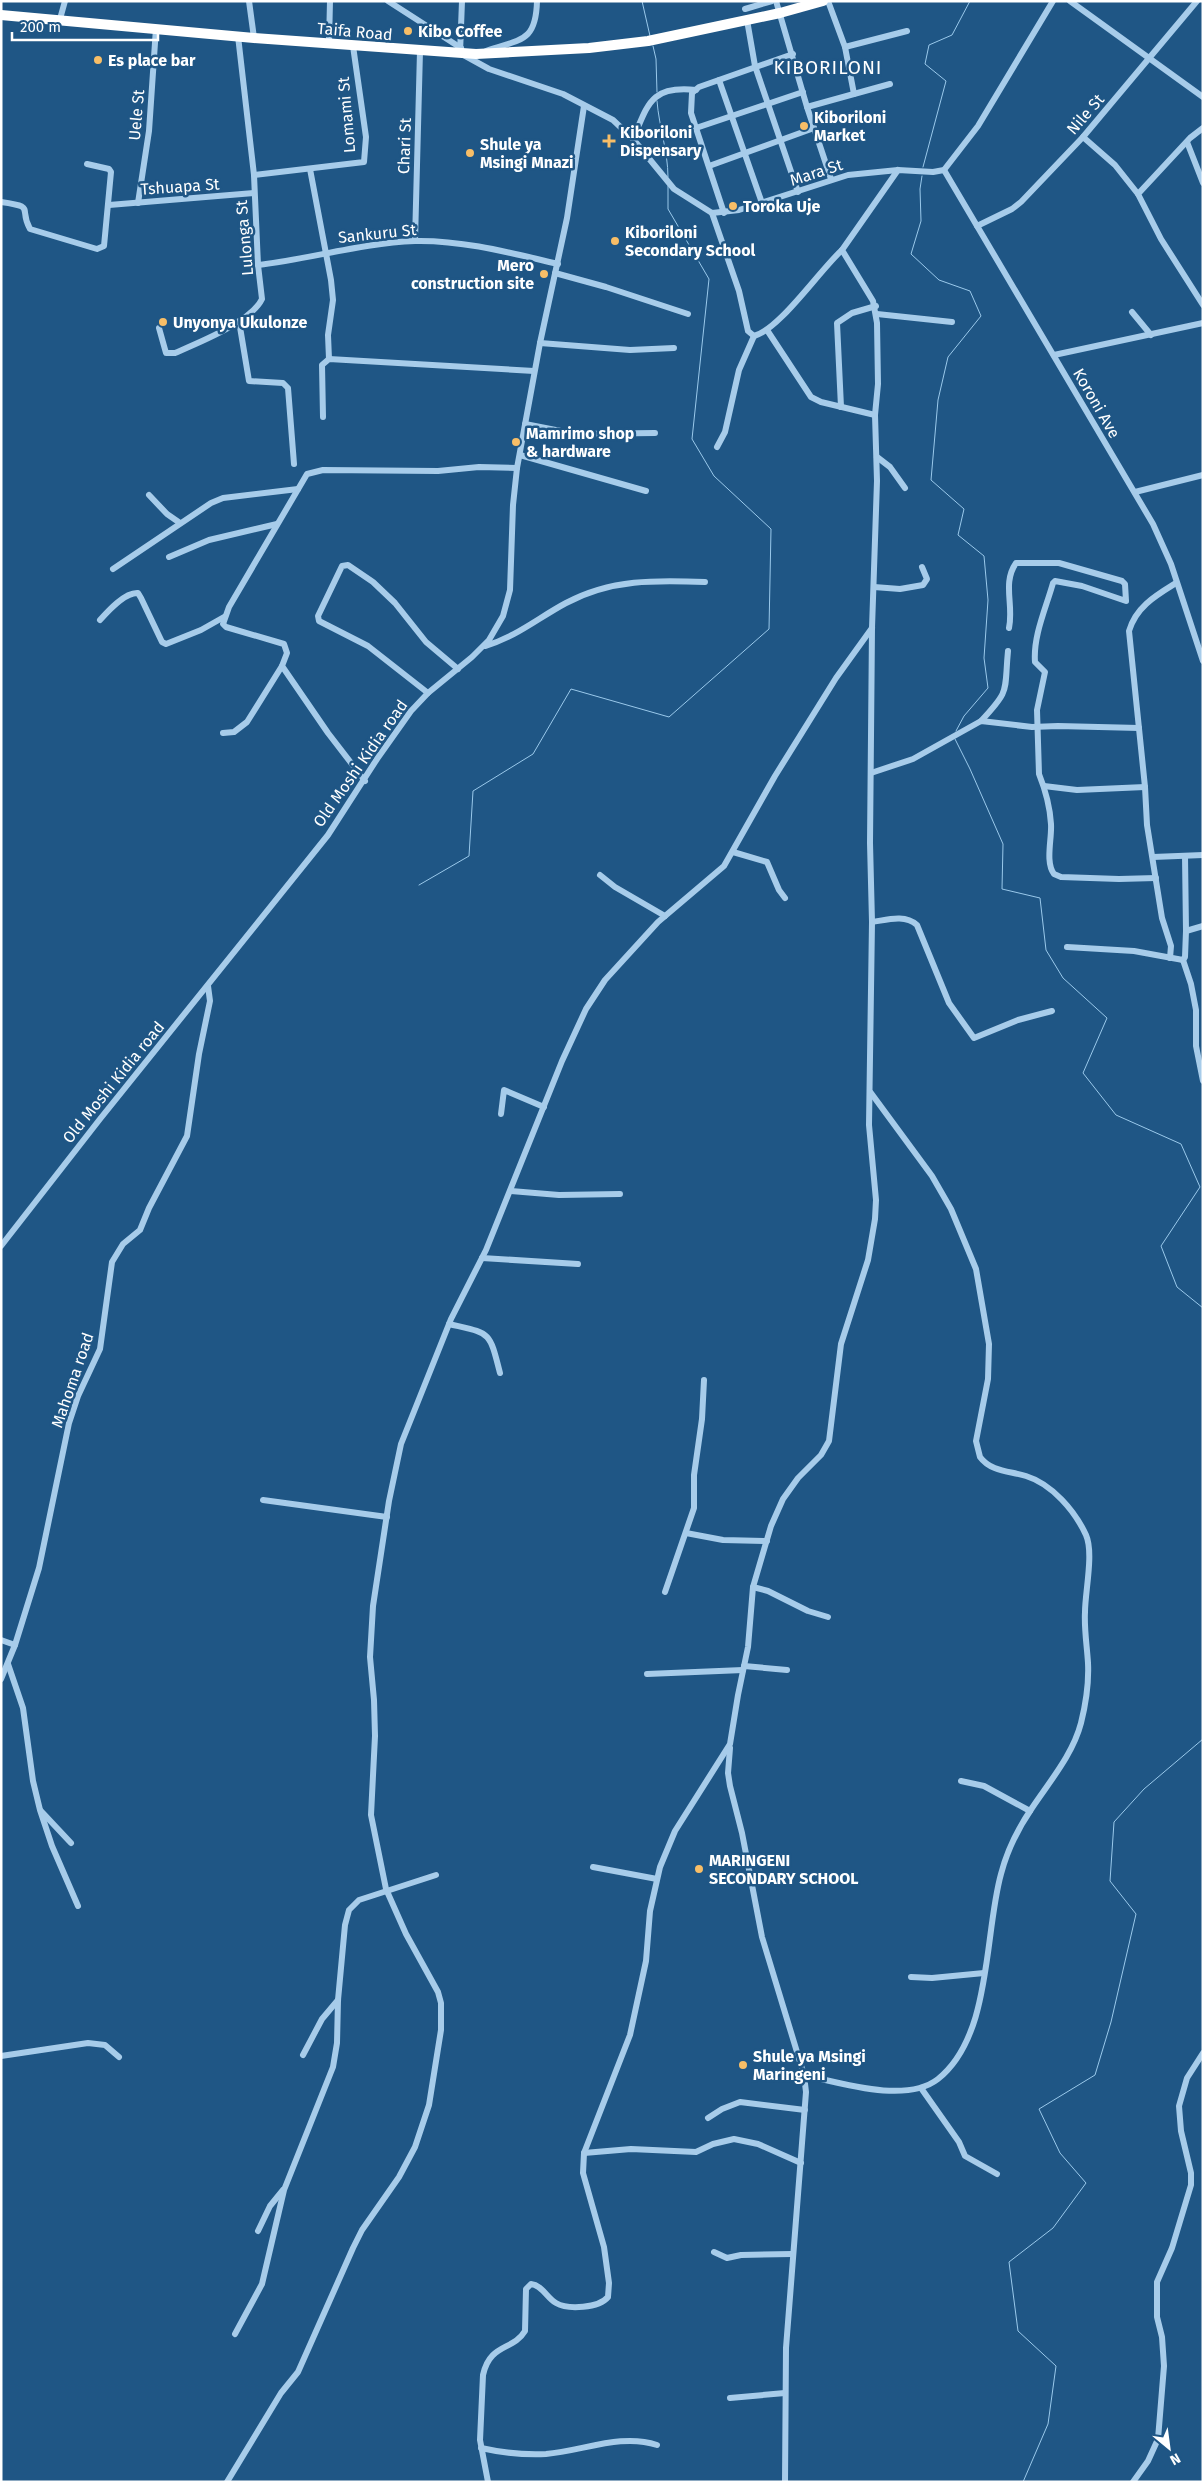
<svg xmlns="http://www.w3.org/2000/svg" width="1204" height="2483" viewBox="0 0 1204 2483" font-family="'Fira Sans',sans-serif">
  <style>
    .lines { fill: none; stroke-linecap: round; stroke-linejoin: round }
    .stream { stroke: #9ac9eb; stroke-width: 1 }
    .minor { stroke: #a7ccea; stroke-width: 6 }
    .highway { stroke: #fff; stroke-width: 10 }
    .poi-dot { fill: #f8be67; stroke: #1f5685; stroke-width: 2 }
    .labels { text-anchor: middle; stroke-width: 5; stroke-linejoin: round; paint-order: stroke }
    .street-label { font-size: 16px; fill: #fff; stroke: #1f5685 }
    .poi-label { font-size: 16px; font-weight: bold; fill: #fff; stroke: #1f5685; text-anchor: start }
    .quarter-label { font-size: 19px; letter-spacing: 1px; fill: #fff; stroke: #1f5685 }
  </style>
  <rect width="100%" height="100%" fill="#1f5685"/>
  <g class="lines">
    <g class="stream">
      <path d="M642 1 650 36"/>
      <path d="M653 46 656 59 657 92"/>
      <path d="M657 101C659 127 668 151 668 177"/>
      <path d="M923 167 946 81 925 64 929 45 952 35 970 1"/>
      <path d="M922 176 920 189 921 221 911 254 939 280 970 291 981 316 948 357 938 400 931 480 964 509 958 535 984 556 988 600 984 658 988 688 964 716 956 731"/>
      <path d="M955 739 970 769 1003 844 1002 889 1040 898 1046 950 1063 978 1107 1018 1083 1073 1116 1115 1181 1144 1200 1187 1161 1246 1177 1287 1203 1308"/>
      <path d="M419 885 469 856 473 791 533 754 571 689 669 717 769 629 771 529 714 476 692 439 709 279 668 209V186"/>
      <path d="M1023 2482 1048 2424 1056 2366 1018 2331 1009 2262 1053 2228 1086 2183 1060 2153 1039 2109 1095 2075 1111 2022 1136 1914 1110 1881 1114 1822 1144 1789 1203 1739"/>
    </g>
    <g class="minor">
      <path d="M249 1 254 38"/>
      <path d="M388 1 461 48"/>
      <path d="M462 1 460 53 489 69 563 94 613 120 633 139 674 189 712 213 739 210 848 175 898 170 933 172 944 170 978 126 1053 1"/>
      <path d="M776 1 807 107 831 179"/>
      <path d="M828 1 845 47 854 94"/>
      <path d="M1070 1 1203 97"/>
      <path d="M745 9 772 1"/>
      <path d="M60 19 65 1"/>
      <path d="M747 20 755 66 798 192"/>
      <path d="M329 43 330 1"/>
      <path d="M845 47 907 31"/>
      <path d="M486 51C520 39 536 43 537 1"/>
      <path d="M719 80 762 203"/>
      <path d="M807 107 890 84"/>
      <path d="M696 128 803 92"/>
      <path d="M1203 128 1190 138 1138 194 1161 239 1203 305"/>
      <path d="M1083 137 1115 165 1138 194"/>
      <path d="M633 139C648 105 650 85 696 90"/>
      <path d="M1187 142 1203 183"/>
      <path d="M709 166 814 128"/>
      <path d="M310 169 331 280 333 300 328 335 329 359"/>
      <path d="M944 170 1153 524 1171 564 1203 661"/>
      <path d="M254 175 364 162 366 137 353 46"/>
      <path d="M1 202C37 207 18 208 30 229L97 249 104 246 111 172 109 169 87 164"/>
      <path d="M138 203 149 131 156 28"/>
      <path d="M109 205 254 193"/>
      <path d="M712 213 739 291 748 331 754 336C780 329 819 271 842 250"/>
      <path d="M724 213 691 113 692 93 699 87 793 54"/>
      <path d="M977 226 1012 209 1021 202 1083 137 1197 1"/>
      <path d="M415 241 420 51"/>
      <path d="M258 265C310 259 362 243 415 241 463 240 511 253 558 264"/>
      <path d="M555 273 606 287 688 314"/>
      <path d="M1132 312 1151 335"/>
      <path d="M877 314 952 322"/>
      <path d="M239 321 249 381 283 383 288 388 294 464"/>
      <path d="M159 328 166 353H175C198 343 251 322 262 299L258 265 254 175 238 36"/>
      <path d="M767 330 811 397 821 402 875 415"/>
      <path d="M540 343 630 350 674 348"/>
      <path d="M1054 355 1203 323"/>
      <path d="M841 407 837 323 852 313 876 306"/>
      <path d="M323 417 322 365 329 359 534 371"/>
      <path d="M525 424 576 434 655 433"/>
      <path d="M717 447 725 432 739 370 754 336"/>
      <path d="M520 455 646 491"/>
      <path d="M877 457 890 467 905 488"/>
      <path d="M1135 492 1203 475"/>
      <path d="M149 495 167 514 180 523"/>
      <path d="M169 557 209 540 277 524"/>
      <path d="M113 569 211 503 223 498 298 489"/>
      <path d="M874 587 900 589 923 585 927 579 922 567"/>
      <path d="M100 620C108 611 125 592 138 593L141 598 162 642 166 644 201 630 224 617"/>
      <path d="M1009 628C1014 605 1002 583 1016 563H1059L1122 581 1125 584 1126 601 1082 586 1055 581 1053 583C1046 608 1033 636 1035 662L1045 672 1037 710 1039 774C1045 789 1050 807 1051 824 1052 839 1045 862 1054 874L1061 877 1119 879 1156 878"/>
      <path d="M485 646C516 637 538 618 566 603 611 579 656 580 705 582"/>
      <path d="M428 693 368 646 319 621 318 616 342 566 348 565 373 582 395 603 426 642 458 669"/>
      <path d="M981 721C1011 689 1004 692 1008 651"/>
      <path d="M223 733 234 732 247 722 282 666"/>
      <path d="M871 773 913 759 981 721 1032 727 1058 726 1139 728"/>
      <path d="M365 781 328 733 282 666 287 653 284 644 226 627 223 624 229 607 307 474 323 470 438 471 479 467 517 468"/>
      <path d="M1044 786 1077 790 1145 787"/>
      <path d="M733 852 767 862 779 890 785 898"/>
      <path d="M1185 856 1186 931"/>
      <path d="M1153 857 1203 855"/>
      <path d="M600 875 615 887 665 916"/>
      <path d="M872 922C887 920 904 914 917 925L949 1003 974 1038 1018 1020 1052 1011"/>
      <path d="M1067 947 1134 951 1183 960 1185 957 1186 931 1203 926"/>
      <path d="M1170 958 1171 946 1162 918 1147 825 1145 787 1129 631C1136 607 1155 596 1176 583"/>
      <path d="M1183 960 1191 984 1196 1010V1046L1203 1081"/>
      <path d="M501 1114 504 1090 544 1107"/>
      <path d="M511 1191 559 1195 620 1194"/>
      <path d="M1 1246 100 1119 328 835 377 759 411 711 428 693 472 657 489 640 503 616 510 590 513 505 517 468 540 343 567 218 584 106"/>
      <path d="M482 1258 578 1264"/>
      <path d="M449 1324C491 1334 489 1330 500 1373"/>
      <path d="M263 1500 387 1517"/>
      <path d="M686 1533 723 1540 767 1541"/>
      <path d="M753 1587 768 1591 808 1611 828 1617"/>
      <path d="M665 1592 694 1508V1475L702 1419 704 1380"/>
      <path d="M1 1640 15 1645"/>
      <path d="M8 1664 23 1708 33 1781 40 1810 52 1846 78 1906"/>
      <path d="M744 1666 787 1670"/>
      <path d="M647 1674 743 1670"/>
      <path d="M1 1679 15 1645 39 1568 69 1423 78 1396 100 1349 112 1262 123 1244 140 1230 149 1208 187 1136 199 1054 210 1001 208 986"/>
      <path d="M730 1748 728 1773 730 1786 742 1833 762 1937 804 2075 806 2092 786 2348 785 2482"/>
      <path d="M961 1781 984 1786 1030 1811"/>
      <path d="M41 1811 71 1843"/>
      <path d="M593 1867 657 1879"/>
      <path d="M911 1977 932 1978 984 1973"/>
      <path d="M303 2055 322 2019 338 2000"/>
      <path d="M1 2056 88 2043 105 2045 119 2057"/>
      <path d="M804 2075C841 2083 906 2104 938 2079 992 2036 984 1935 1001 1874 1007 1851 1019 1827 1032 1808 1050 1781 1073 1754 1081 1723 1086 1703 1089 1683 1088 1663 1087 1646 1084 1629 1085 1612 1085 1592 1094 1553 1086 1535 1075 1511 1052 1484 1026 1476 1010 1471 991 1472 980 1457L976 1441 988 1379 989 1344 976 1269 951 1209 932 1176 871 1093"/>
      <path d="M921 2088 959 2142 965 2156 997 2174"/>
      <path d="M708 2118 722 2109 740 2102 805 2110"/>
      <path d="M584 2153 631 2149 696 2152 713 2144 734 2139 758 2144 801 2163"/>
      <path d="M258 2231 270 2206 283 2190"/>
      <path d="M714 2252 727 2258 741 2255 792 2254"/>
      <path d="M235 2334 262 2284 284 2190 333 2067 337 2043 338 2000 345 1925 349 1910 359 1900 436 1875"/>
      <path d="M730 2398 785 2393"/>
      <path d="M481 2448C503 2453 524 2455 546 2454 583 2451 621 2433 657 2445"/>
      <path d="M227 2482 281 2393 298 2372 353 2248 362 2230 399 2177 415 2147 429 2105 441 2030V2003L438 1992 406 1934 386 1889 371 1815 375 1736 374 1700 370 1657 373 1606 389 1501 401 1444 451 1319 486 1250 562 1061 586 1009 605 980 658 922 724 866 775 776 836 678 872 628"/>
      <path d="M488 2482 480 2440 483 2375C490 2343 513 2351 525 2331L526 2289 531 2284C542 2285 547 2298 556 2303 568 2310 599 2308 608 2297L609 2283 604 2247 583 2173 584 2153 630 2035 646 1961 650 1911 660 1867 675 1831 730 1744 738 1695 748 1647 753 1587 771 1526 783 1499 798 1478 821 1455 829 1441 841 1344 868 1260 875 1219 876 1200 869 1125 872 922 870 843 872 628 877 481 875 415 878 384 877 323 873 301 842 250 898 170"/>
      <path d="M1133 2482 1148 2461 1158 2439 1164 2366 1162 2337 1157 2317V2282L1172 2248 1191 2185V2173L1181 2131 1179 2106 1187 2078 1203 2053"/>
    </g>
    <path class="highway" d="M1 15 254 38 476 54 589 48 648 41 780 13 823 1"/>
  </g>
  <g class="poi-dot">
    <circle cx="408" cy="31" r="5"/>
    <circle cx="98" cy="60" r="5"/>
    <circle cx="804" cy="126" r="5"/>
    <path d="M606.5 133.5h5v5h5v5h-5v5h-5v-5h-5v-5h5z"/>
    <circle cx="470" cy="153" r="5"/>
    <circle cx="733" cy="206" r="5"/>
    <circle cx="615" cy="241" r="5"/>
    <circle cx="544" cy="274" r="5"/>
    <circle cx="163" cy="322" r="5"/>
    <circle cx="516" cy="442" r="5"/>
    <circle cx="699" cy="1869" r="5"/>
    <circle cx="743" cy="2065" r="5"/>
  </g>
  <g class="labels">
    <g class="street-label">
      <text transform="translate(355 31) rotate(5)" y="6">Taifa Road</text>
      <text transform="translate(1085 114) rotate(-49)" y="6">Nile St</text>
      <text transform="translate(136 115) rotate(-85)" y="6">Uele St</text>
      <text transform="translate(346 115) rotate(-95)" y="6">Lomami St</text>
      <text transform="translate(404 146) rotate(-88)" y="6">Chari St</text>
      <text transform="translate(816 172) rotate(-18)" y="6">Mara St</text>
      <text transform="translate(180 186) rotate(-4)" y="6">Tshuapa St</text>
      <text transform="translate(377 233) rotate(-6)" y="6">Sankuru St</text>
      <text transform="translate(244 238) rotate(-95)" y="6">Lulonga St</text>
      <text transform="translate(1097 403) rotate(60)" y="6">Koroni Ave</text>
      <text transform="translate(360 763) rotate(-55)" y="6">Old Moshi Kidia road</text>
      <text transform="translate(113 1082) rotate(-51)" y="6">Old Moshi Kidia road</text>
      <text transform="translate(72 1380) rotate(-71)" y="6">Mahoma road</text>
    </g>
    <g class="poi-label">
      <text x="418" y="37">Kibo Coffee</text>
      <text x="108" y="66">Es place bar</text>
      <text x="814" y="123">Kiboriloni<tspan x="814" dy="18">Market</tspan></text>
      <text x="620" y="138">Kiboriloni<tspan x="620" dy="18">Dispensary</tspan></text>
      <text x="480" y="150">Shule ya<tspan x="480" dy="18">Msingi Mnazi</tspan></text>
      <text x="743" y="212">Toroka Uje</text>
      <text x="625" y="238">Kiboriloni<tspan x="625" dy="18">Secondary School</tspan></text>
      <text x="534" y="271" text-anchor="end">Mero<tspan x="534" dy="18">construction site</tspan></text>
      <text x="173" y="328">Unyonya Ukulonze</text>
      <text x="526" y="439">Mamrimo shop<tspan x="526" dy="18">&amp; hardware</tspan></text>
      <text x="709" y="1866">MARINGENI<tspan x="709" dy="18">SECONDARY SCHOOL</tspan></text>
      <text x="753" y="2062">Shule ya Msingi<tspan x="753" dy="18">Maringeni</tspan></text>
    </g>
    <g class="quarter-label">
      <text x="828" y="74">KIBORILONI</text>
    </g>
  </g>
  <rect width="1204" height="2483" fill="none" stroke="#ffffff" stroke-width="5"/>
  <g transform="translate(1169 2448) rotate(151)" stroke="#1f5685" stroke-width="4" paint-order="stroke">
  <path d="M0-4L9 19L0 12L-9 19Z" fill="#ffffff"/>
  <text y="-8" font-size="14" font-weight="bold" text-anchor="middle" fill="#ffffff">N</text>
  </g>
  <path d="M12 32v8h146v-8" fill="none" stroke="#ffffff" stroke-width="2.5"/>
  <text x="20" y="32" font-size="15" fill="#ffffff" stroke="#1f5685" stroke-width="4" paint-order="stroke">200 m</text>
</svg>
